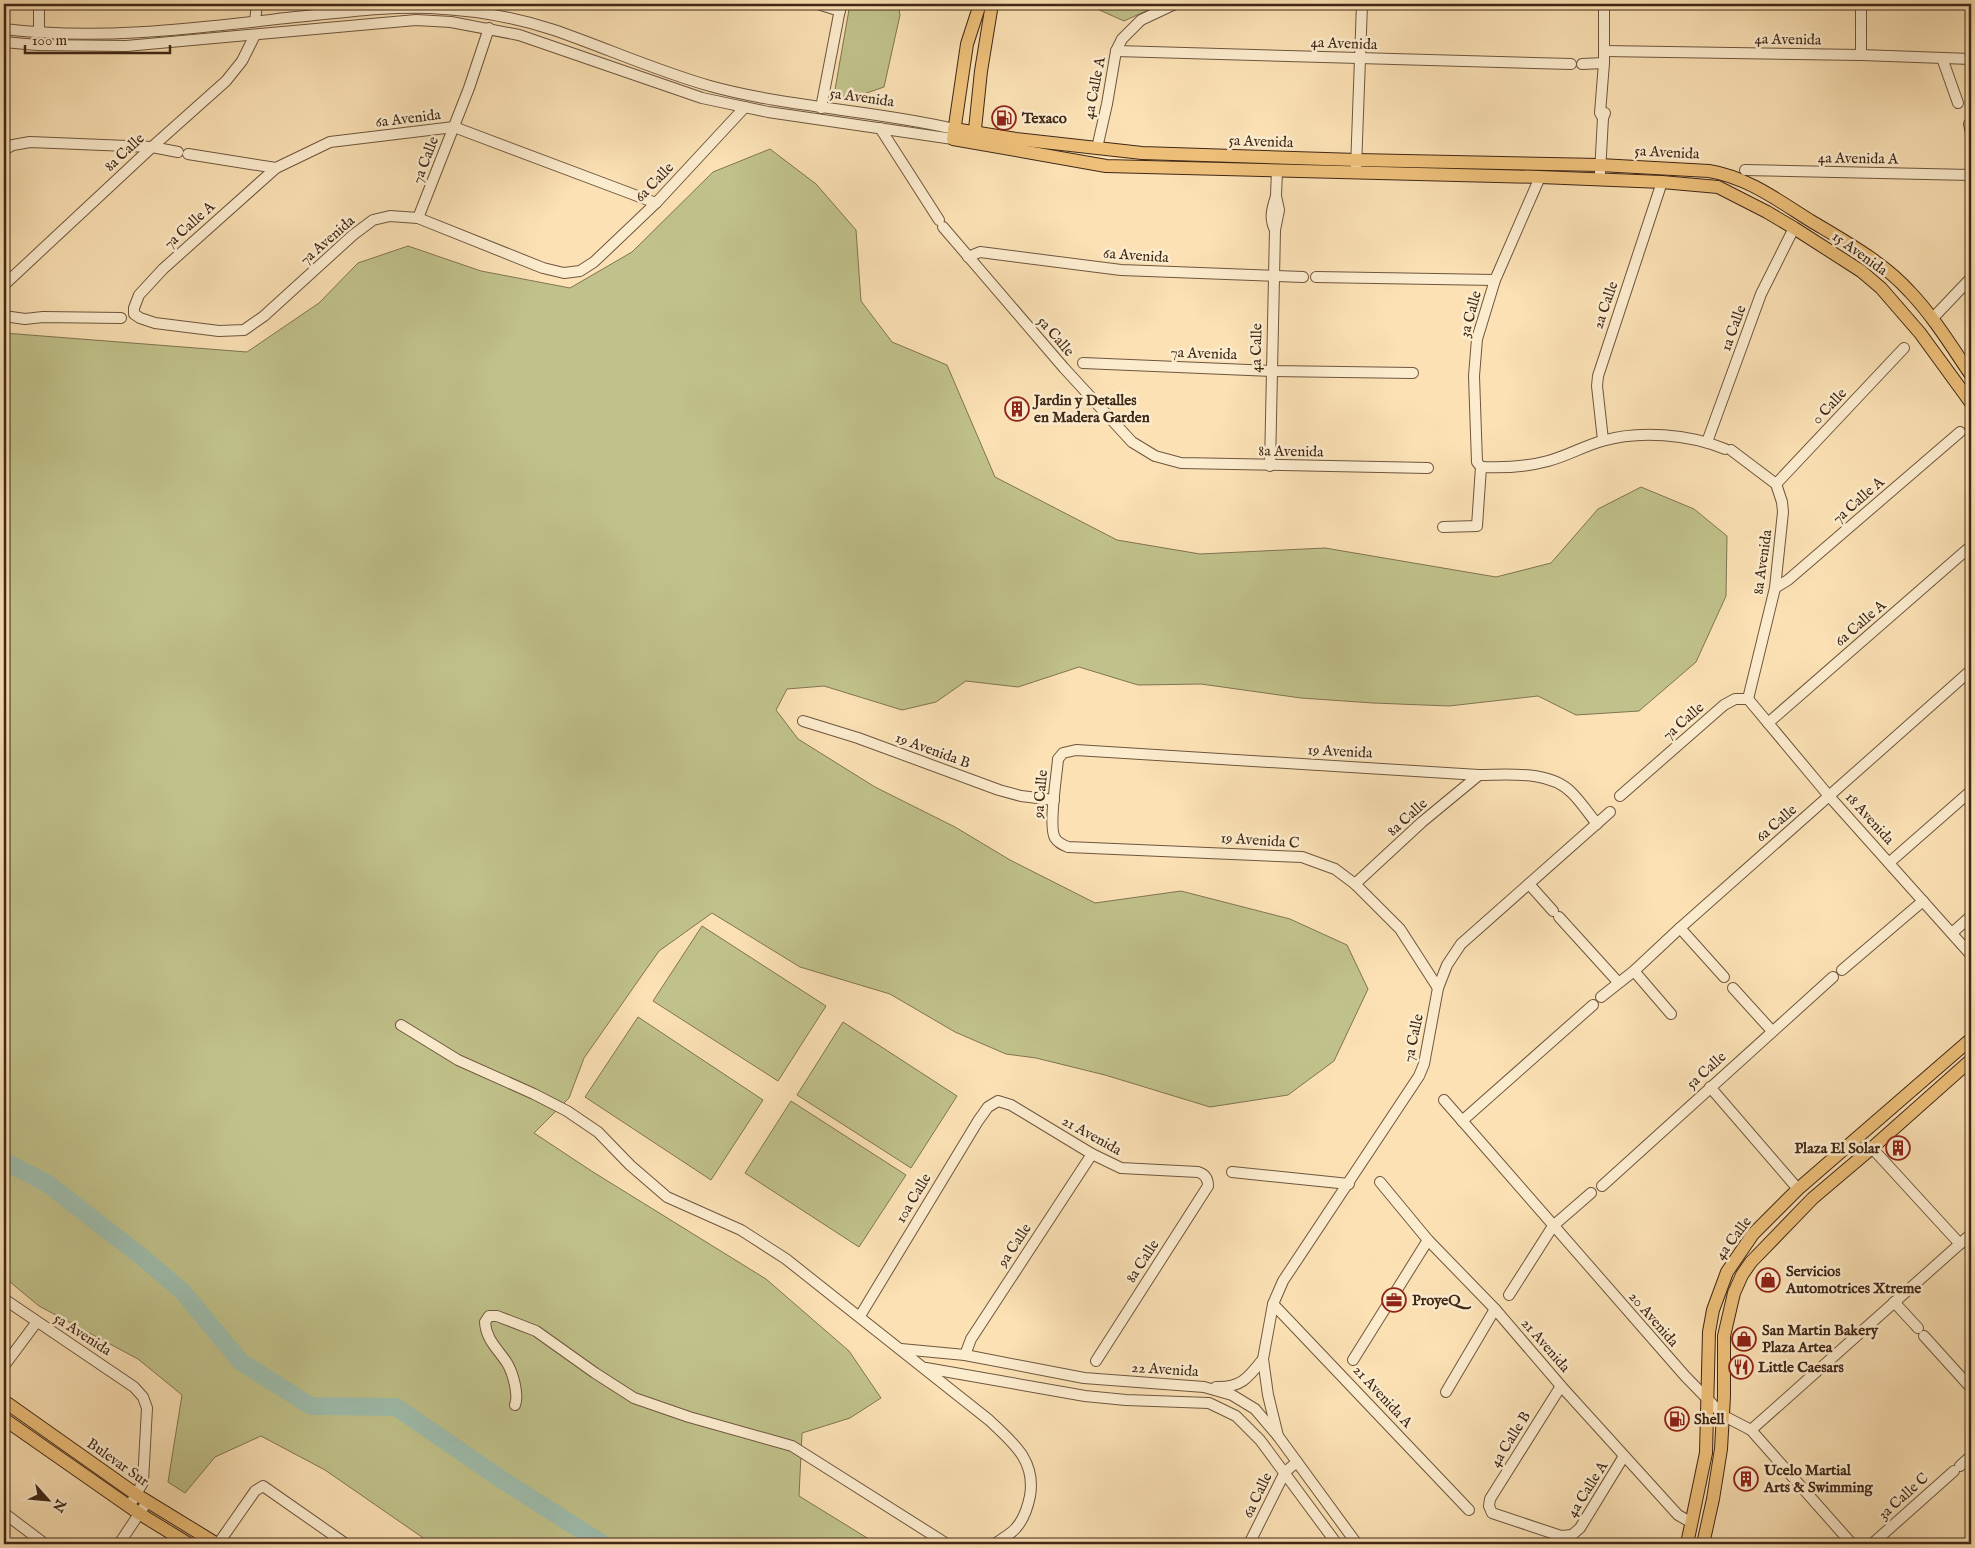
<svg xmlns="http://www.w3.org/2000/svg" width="1975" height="1548" viewBox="0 0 1975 1548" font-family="'IM FELL English',serif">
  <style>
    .green { fill: #c1c28b; stroke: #807451 }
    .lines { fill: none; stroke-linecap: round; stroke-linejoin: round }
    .river { stroke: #9fbeae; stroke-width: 18 }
    .minor-casing { stroke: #6e563e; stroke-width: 12 }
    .major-casing { stroke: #3f2717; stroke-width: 14 }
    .minor { stroke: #fcecce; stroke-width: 10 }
    .major { stroke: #eec07a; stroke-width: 12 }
    .labels { text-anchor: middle; stroke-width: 5; stroke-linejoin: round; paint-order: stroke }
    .street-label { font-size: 15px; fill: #3f2717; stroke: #fcecce }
    .poi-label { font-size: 15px; font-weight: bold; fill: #3f2717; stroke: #fcecce; text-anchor: start }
  </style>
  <rect width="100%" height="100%" fill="#fbe1b4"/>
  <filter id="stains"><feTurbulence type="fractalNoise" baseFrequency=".004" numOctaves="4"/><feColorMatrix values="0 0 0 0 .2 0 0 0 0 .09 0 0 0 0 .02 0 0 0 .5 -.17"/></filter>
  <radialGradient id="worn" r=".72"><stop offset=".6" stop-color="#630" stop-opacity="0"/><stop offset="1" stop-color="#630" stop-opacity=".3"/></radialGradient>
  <g class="green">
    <path d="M850 4H898L900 15 884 87 852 98 834 95Z"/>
    <path d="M1086 4H1161L1124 21Z"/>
    <path d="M770 149 816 184 856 230 861 301 892 342 947 365 995 477 1117 540 1200 554 1325 548 1496 577 1551 563 1598 509 1641 487 1694 509 1727 536 1726 596 1696 662 1639 711 1576 715 1538 696 1449 706 1373 703 1301 698 1201 684 1138 685 1079 667 1018 687 966 681 936 702 902 710 824 686 787 689 776 710 798 739 875 787 955 827 1010 860 1095 903 1181 891 1290 919 1347 945 1368 989 1334 1061 1288 1095 1210 1107 1105 1075 1036 1058 1006 1054 955 1032 890 994 800 967 712 913 659 951 584 1058 569 1098 534 1133 593 1172 766 1279 849 1351 881 1398 850 1418 802 1433 799 1496 877 1544H432L325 1470 261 1436 215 1457 185 1493 168 1482 182 1395 138 1359 39 1306 4 1277V333L247 352 319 303 358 263 408 246 481 271 570 288 632 252 713 172Z"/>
    <path d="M702 926 826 1006 778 1081 653 1001Z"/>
    <path d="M638 1017 763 1100 711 1180 585 1097Z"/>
    <path d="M843 1022 957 1096 911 1168 797 1095Z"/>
    <path d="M791 1101 906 1175 859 1247 745 1173Z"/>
    <path d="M1045 1540 1114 1541 1116 1544H1038Z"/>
  </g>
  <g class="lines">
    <path class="river" d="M4 1161 48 1184 142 1257 182 1291 241 1362 311 1406 396 1407 507 1483 603 1544"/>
    <g class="minor-casing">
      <g id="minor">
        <path d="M818 4 840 11"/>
        <path d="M255 21 257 4"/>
        <path d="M4 29C100 41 198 28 295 17 339 13 385 6 430 8 472 10 515 17 554 30 606 48 657 71 710 86 790 108 874 110 954 129"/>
        <path d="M39 32V4"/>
        <path d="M4 42 37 45 126 46 416 20 451 22 519 35 702 98 768 112 953 139"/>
        <path d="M1116 51 1571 64"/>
        <path d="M1604 51 1861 55 1971 59"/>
        <path d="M1861 55V4"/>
        <path d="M1942 58 1958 103"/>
        <path d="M1582 64 1604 63"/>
        <path d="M821 108 841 4"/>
        <path d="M1603 118 1600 113 1604 63V4"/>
        <path d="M1969 124 1971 133"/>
        <path d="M880 128 939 220"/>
        <path d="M1097 148 1107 104 1116 51 1122 39 1141 20 1175 4"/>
        <path d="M4 150 13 145 30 142 152 147 178 152"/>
        <path d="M188 154 276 168 330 142 454 127 656 203"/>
        <path d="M276 168 163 269 139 295 134 308V314L140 318 155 323 219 331 244 330 264 316 353 235 373 220 390 216 418 218 543 268 564 273 580 271 594 262 656 203 745 107"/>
        <path d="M1356 168 1362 4"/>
        <path d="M1745 170 1971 175"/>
        <path d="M1600 173 1603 118 1605 113"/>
        <path d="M418 218 469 88 489 28"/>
        <path d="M943 227 1064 368 1132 442 1155 456 1181 463 1428 468"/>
        <path d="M1275 230C1269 218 1272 209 1276 196"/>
        <path d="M968 257 980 252 1121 270 1303 277"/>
        <path d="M1316 277 1495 280"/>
        <path d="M4 285 152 147 226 81 242 61 255 35"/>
        <path d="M4 316 25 319 43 317 121 318"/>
        <path d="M1932 319 1971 278"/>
        <path d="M1083 363 1272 371 1413 373"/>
        <path d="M1603 440 1597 386 1598 376 1662 182"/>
        <path d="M1707 442 1761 294 1794 228"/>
        <path d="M1731 450 1776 484 1782 502 1783 512 1775 588 1748 699"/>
        <path d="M1270 466 1275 230 1279 210 1276 196 1277 170"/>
        <path d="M1481 467 1477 462 1474 376 1477 339 1495 280 1540 177"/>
        <path d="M1481 467C1504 468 1526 467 1548 461 1567 456 1584 446 1602 441 1639 430 1689 434 1725 449"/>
        <path d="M1776 484 1904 348"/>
        <path d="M1443 527 1477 526 1481 467"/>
        <path d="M1775 588 1788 580 1960 432"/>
        <path d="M1748 699 1829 796 1971 955"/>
        <path d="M803 721 858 738 999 790 1021 796 1054 800"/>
        <path d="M1768 723 1971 546"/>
        <path d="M1620 796 1724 705 1735 699H1748"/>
        <path d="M1890 862 1971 791"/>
        <path d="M1355 884 1422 822 1479 775"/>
        <path d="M1529 884 1553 911"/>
        <path d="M1559 917 1618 982"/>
        <path d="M1680 928 1724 977"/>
        <path d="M1952 933 1971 916"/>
        <path d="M1842 970 1923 901"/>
        <path d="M1634 971 1671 1014"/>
        <path d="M1438 988 1400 929 1355 884 1335 869 1302 857 1068 847C1063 845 1058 843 1055 838 1048 827 1057 774 1058 759L1063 753 1076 750 1479 775C1509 775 1550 770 1572 793 1581 802 1589 814 1597 824"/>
        <path d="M1733 988 1772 1031"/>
        <path d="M1601 997 1634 971 1680 928 1971 670"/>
        <path d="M401 1025 458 1060 534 1094 567 1111 598 1132 630 1165 667 1197 741 1230 786 1259 989 1420C1013 1443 1036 1460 1030 1496 1028 1506 1023 1520 1016 1528 1011 1534 1001 1539 995 1544"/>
        <path d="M1710 1087 1798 1189"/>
        <path d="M1444 1100 1685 1376 1724 1416 1751 1430 1852 1544"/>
        <path d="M1462 1121 1593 1005"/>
        <path d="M1872 1148 1960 1244"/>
        <path d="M1232 1172 1349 1184"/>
        <path d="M1380 1182 1428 1240 1495 1309 1561 1386 1678 1515 1692 1523"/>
        <path d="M1602 1186 1833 977"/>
        <path d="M1509 1295 1553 1226 1591 1193"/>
        <path d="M4 1299 134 1387 143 1397 147 1408 143 1482 129 1507"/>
        <path d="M1894 1302 1918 1328"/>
        <path d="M1273 1304 1469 1510"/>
        <path d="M860 1316 978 1121 988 1107 998 1101 1011 1105 1092 1154 1121 1168 1198 1172C1205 1174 1208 1179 1208 1186L1096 1361"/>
        <path d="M1924 1336 1971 1388"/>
        <path d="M901 1349 965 1355 1084 1378 1204 1387 1232 1395 1255 1409 1278 1436 1357 1544"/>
        <path d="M965 1355 971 1339 1092 1154"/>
        <path d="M1353 1360 1428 1240"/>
        <path d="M4 1366 36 1323"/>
        <path d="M926 1368 1085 1396 1126 1400 1209 1403 1236 1416 1260 1440 1337 1544"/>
        <path d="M1561 1386 1490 1499 1489 1506 1492 1513 1561 1536 1572 1535 1580 1528 1624 1456"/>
        <path d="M1216 1387C1241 1388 1248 1378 1263 1359"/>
        <path d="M1446 1392 1495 1309"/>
        <path d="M515 1405C519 1395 513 1373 507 1363 498 1349 486 1340 485 1322L489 1316H497L536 1331 595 1373 634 1398 689 1417 792 1446 947 1544"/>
        <path d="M1751 1430 1971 1234"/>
        <path d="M1278 1436 1268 1395 1263 1359 1273 1304 1283 1281 1419 1076 1424 1064 1438 988 1447 965 1461 944 1610 812"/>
        <path d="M1960 1466 1971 1456"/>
        <path d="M4 1513 45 1544"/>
        <path d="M119 1544 147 1502"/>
        <path d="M218 1544 255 1491 263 1486 346 1544"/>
        <path d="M1249 1544 1285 1472 1297 1462"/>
        <path d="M1872 1544 1954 1471"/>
      </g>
    </g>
    <g class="major-casing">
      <g id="major">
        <path d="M980 4 967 44 953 139 1106 166 1540 177 1662 182 1718 187 1767 212 1794 228 1861 271 1881 288 1920 333 1971 403"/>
        <path d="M954 129 1016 139 1142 153 1357 160 1600 165 1709 171C1747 177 1779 201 1811 221 1846 242 1883 262 1910 292 1933 316 1952 347 1971 375"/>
        <path d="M974 139 981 71 992 4"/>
        <path d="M4 1401 137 1495 217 1544"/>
        <path d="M4 1419 140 1514 189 1544"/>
        <path d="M1687 1544 1706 1453 1709 1332 1713 1310 1727 1272 1753 1234 1798 1189 1971 1039"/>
        <path d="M1703 1544 1713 1499 1721 1449 1724 1396V1336L1734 1293 1742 1275 1751 1262 1813 1198 1872 1148 1971 1060"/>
      </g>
    </g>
    <use href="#minor" class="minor"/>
    <use href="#major" class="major"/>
  </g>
  <defs>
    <g id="fuel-ring" transform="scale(1.25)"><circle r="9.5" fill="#fcecce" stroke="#8f2418" stroke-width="1.5"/><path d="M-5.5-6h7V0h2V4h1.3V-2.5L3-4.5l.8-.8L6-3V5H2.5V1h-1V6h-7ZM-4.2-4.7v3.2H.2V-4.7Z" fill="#8f2418"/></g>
    <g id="building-ring" transform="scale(1.25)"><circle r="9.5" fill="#fcecce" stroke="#8f2418" stroke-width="1.5"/><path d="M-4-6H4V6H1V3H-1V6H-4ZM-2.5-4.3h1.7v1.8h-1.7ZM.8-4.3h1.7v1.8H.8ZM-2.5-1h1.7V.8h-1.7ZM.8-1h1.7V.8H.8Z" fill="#8f2418"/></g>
    <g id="shop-ring" transform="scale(1.25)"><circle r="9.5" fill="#fcecce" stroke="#8f2418" stroke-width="1.5"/><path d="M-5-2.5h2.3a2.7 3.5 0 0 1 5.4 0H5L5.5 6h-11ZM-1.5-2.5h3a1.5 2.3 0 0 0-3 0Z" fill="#8f2418"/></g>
    <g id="office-ring" transform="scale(1.25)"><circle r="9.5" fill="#fcecce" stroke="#8f2418" stroke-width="1.5"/><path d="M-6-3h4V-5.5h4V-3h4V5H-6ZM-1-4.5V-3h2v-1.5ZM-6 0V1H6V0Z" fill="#8f2418"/></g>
    <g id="restaurant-ring" transform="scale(1.25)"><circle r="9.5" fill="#fcecce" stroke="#8f2418" stroke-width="1.5"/><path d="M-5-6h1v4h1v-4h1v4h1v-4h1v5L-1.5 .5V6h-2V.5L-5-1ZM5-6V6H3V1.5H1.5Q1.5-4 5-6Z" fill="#8f2418"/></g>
  </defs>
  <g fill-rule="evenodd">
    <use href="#fuel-ring" x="1004" y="118"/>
    <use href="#building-ring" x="1017" y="409"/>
    <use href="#building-ring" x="1898" y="1148"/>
    <use href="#shop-ring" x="1768" y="1280"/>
    <use href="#office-ring" x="1394" y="1300"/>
    <use href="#shop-ring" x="1744" y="1339"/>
    <use href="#restaurant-ring" x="1741" y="1367"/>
    <use href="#fuel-ring" x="1677" y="1419"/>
    <use href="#building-ring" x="1746" y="1479"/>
  </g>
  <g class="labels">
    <g class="street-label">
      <text transform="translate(1788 39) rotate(1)" y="5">4a Avenida</text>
      <text transform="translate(1344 43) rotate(2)" y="5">4a Avenida</text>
      <text transform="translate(1094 88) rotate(-79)" y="5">4a Calle A</text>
      <text transform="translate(862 97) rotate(8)" y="5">5a Avenida</text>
      <text transform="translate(408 118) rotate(-7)" y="5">6a Avenida</text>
      <text transform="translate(1261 141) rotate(2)" y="5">5a Avenida</text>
      <text transform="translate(124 152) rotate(-43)" y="5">8a Calle</text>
      <text transform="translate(1667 152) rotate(3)" y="5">5a Avenida</text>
      <text transform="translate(1858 158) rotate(1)" y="5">4a Avenida A</text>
      <text transform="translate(425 160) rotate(-69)" y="5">7a Calle</text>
      <text transform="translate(654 182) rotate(-46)" y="5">6a Calle</text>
      <text transform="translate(189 225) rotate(-42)" y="5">7a Calle A</text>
      <text transform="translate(327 240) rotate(-41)" y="5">7a Avenida</text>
      <text transform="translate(1860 253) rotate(36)" y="5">15 Avenida</text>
      <text transform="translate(1136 255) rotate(4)" y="5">6a Avenida</text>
      <text transform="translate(1605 305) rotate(-71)" y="5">2a Calle</text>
      <text transform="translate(1470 314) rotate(-75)" y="5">3a Calle</text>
      <text transform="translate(1733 328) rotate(-70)" y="5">1a Calle</text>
      <text transform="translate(1056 336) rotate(49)" y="5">5a Calle</text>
      <text transform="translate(1256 348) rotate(-89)" y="5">4a Calle</text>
      <text transform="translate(1204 353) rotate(2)" y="5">7a Avenida</text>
      <text transform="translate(1829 406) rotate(-47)" y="5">0 Calle</text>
      <text transform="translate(1291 451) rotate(1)" y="5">8a Avenida</text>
      <text transform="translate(1858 500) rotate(-41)" y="5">7a Calle A</text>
      <text transform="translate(1762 562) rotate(-82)" y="5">8a Avenida</text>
      <text transform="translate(1860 623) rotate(-41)" y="5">6a Calle A</text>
      <text transform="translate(1683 721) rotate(-41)" y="5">7a Calle</text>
      <text transform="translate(933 750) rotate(20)" y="5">19 Avenida B</text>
      <text transform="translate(1340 751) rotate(3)" y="5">19 Avenida</text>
      <text transform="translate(1040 794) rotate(-85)" y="5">9a Calle</text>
      <text transform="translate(1407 817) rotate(-42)" y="5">8a Calle</text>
      <text transform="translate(1870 818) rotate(48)" y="5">18 Avenida</text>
      <text transform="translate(1776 823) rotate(-41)" y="5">6a Calle</text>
      <text transform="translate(1260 840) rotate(4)" y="5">19 Avenida C</text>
      <text transform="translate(1413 1038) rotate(-78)" y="5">7a Calle</text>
      <text transform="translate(1706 1070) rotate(-42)" y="5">5a Calle</text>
      <text transform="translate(1092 1135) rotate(29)" y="5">21 Avenida</text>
      <text transform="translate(913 1198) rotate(-59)" y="5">10a Calle</text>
      <text transform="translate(1733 1238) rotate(-53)" y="5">4a Calle</text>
      <text transform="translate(1014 1245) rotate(-57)" y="5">9a Calle</text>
      <text transform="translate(1142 1261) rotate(-57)" y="5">8a Calle</text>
      <text transform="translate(1654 1319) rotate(49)" y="5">20 Avenida</text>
      <text transform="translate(83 1334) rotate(33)" y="5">5a Avenida</text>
      <text transform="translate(1546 1345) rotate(49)" y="5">21 Avenida</text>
      <text transform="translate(1165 1369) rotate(4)" y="5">22 Avenida</text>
      <text transform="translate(1383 1396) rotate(47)" y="5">21 Avenida A</text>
      <text transform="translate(1510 1439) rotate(-58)" y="5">4a Calle B</text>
      <text transform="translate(118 1462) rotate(35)" y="5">Bulevar Sur</text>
      <text transform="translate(1587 1489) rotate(-58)" y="5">4a Calle A</text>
      <text transform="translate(1257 1495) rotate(-64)" y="5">6a Calle</text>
      <text transform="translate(1903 1496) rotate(-42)" y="5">3a Calle C</text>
    </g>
    <g class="poi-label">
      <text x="1022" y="123">Texaco</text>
      <text x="1034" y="405">Jardin y Detalles<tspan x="1034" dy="17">en Madera Garden</tspan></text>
      <text x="1880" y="1153" text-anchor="end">Plaza El Solar</text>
      <text x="1786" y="1276">Servicios<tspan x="1786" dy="17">Automotrices Xtreme</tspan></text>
      <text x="1412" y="1305">ProyeQ</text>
      <text x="1762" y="1335">San Martin Bakery<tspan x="1762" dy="17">Plaza Artea</tspan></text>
      <text x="1758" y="1372">Little Caesars</text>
      <text x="1694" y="1424">Shell</text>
      <text x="1764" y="1475">Ucelo Martial<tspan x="1764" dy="17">Arts &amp; Swimming</tspan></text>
    </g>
  </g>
  <rect width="1975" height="1548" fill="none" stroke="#fbe1b4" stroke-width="20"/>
  <rect x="5" y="5" width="1965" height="1538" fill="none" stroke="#3f2717" stroke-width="2.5"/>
  <rect x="10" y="10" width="1955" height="1528" fill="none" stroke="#3f2717"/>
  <g transform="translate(48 1500) rotate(117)" stroke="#fcecce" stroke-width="4" paint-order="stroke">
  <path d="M0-4L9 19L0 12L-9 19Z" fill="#3f2717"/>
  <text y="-8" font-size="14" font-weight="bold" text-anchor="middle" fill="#3f2717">N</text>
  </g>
  <path d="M25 45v8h145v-8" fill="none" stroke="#3f2717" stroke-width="2.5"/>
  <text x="32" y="45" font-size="15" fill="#3f2717" stroke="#fcecce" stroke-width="4" paint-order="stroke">100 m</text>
  <rect width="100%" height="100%" filter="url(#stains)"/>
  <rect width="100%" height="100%" fill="url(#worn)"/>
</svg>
